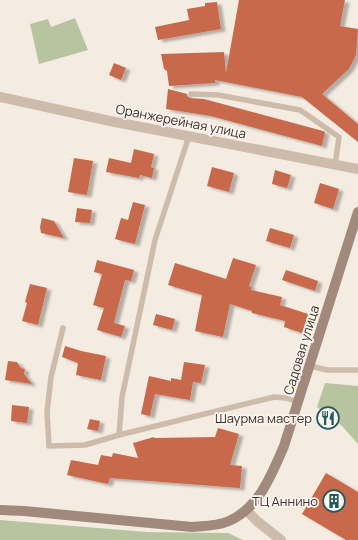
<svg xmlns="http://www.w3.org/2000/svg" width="358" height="540" viewBox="0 0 358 540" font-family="Manrope,sans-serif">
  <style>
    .green { fill: #b8c4a0 }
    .building { fill: #c8694b; filter: url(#shadow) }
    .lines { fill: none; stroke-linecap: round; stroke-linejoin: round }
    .service { stroke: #cdbbac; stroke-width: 5.5 }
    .minor { stroke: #cdbbac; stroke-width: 10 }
    .secondary { stroke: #a18a7d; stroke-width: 10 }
    .labels { text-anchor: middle; stroke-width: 3.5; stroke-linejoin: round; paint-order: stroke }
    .street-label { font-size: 13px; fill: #3b302b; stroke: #fbf5ee }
    .poi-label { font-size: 13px; fill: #3b302b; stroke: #fbf5ee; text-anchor: end }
  </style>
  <defs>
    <filter id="shadow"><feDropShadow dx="4.5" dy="2.5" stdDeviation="1" flood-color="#0004"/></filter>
  </defs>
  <rect width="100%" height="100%" fill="#f4ebe1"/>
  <g class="green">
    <path d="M75 18 88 50 39 64 30 24 48 19 51 27Z"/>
    <path d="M325 383 358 386V444L342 426 317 407Z"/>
    <path d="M0 520 147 532 228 533 243 540H0Z"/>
  </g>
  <g class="building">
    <path d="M239 0H345L340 26 358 29 356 55 349 69 322 94 358 124V142L302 97 215 80V83L169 86 167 71 164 69 161 54 224 52 226 73Z"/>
    <path d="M217 2 221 29 158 40 155 27 189 20 187 9 205 6V3Z"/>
    <path d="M114 63 126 68 121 80 109 75Z"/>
    <path d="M168 89 187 94V96L190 98 204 99 323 131 325 132 322 146 211 116 166 109Z"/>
    <path d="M134 149 154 154 151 167 154 168 152 178 140 175 139 178 106 172 109 158 131 163Z"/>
    <path d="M74 158 93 161 87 195 68 192Z"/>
    <path d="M212 167 234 173 229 192 207 186Z"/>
    <path d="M275 170 291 175 287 188 272 184Z"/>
    <path d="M320 183 339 189 333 209 314 203Z"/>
    <path d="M133 202 145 205 135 244 115 239 121 218 128 220Z"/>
    <path d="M77 208 92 210 90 223 75 222Z"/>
    <path d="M42 218 54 221 64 238 41 233 40 227Z"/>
    <path d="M270 228 294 235 290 248 266 241Z"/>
    <path d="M233 258 256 265 249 286 252 287 251 290 282 297 280 305 308 314 302 333 284 327 285 321 252 313V311L230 304 223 337 195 331 202 295 168 285 175 263 226 279Z"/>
    <path d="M97 260 134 270 131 281 125 280 114 323 125 326 121 337 97 330 104 308 93 305 102 274 94 272Z"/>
    <path d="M286 270 318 281 315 291 282 280Z"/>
    <path d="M30 284 47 288 38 325 22 321 27 303 25 302Z"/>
    <path d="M156 314 175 319 172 330 153 325Z"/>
    <path d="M65 346 81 351 106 356 101 380 76 375 78 363 62 357Z"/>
    <path d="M8 361 17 362 21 368 25 369 24 374 32 384 5 380Z"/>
    <path d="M184 362 205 365 201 383 193 382 190 400 155 394 150 416 141 414 149 376 171 381V378L181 380Z"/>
    <path d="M12 405 29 407 27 423 11 421Z"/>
    <path d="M90 419 100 421 98 431 87 429Z"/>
    <path d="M218 428 239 434 230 465 242 466 240 488 110 478 108 484 67 475 71 460 98 465 101 455 112 457 113 453 138 458 133 443 154 437V438L215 437Z"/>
    <path d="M326 473 358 492V540H346L302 514Z"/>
  </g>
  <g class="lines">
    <g class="service">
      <path d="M191 94 218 95 300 110 339 137 335 165"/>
      <path d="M189 136 155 240 122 397 119 435 274 397 286 398 298 402"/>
      <path d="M63 328 51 377 47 412 49 446 85 445 119 435"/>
      <path d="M310 366 327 370H358"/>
    </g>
    <g class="minor">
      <path d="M0 97 110 121 358 169"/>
      <path d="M246 510 258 522 281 540"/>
    </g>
    <path class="secondary" d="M0 510 24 511 192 527C204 526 218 526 229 521 259 508 272 474 284 446L358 212"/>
  </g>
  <defs>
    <g id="restaurant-ring" transform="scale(1.15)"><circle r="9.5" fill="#fbf5ee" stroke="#1f5a5e" stroke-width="1.5"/><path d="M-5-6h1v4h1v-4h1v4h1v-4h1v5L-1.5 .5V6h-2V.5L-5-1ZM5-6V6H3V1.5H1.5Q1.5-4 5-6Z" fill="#1f5a5e"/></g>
    <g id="building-ring" transform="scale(1.15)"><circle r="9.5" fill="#fbf5ee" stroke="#1f5a5e" stroke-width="1.5"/><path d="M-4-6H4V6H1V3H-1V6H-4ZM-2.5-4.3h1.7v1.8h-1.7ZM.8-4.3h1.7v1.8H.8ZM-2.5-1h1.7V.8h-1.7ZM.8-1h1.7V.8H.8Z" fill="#1f5a5e"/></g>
  </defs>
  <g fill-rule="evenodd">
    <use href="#restaurant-ring" x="328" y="418"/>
    <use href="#building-ring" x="334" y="501"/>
  </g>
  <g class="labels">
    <g class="street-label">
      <text transform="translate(181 121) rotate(11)" y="5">Оранжерейная улица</text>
      <text transform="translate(301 350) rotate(-73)" y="5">Садовая улица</text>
    </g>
    <g class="poi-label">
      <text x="312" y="423">Шаурма мастер</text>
      <text x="318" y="506">ТЦ Аннино</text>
    </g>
  </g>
</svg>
